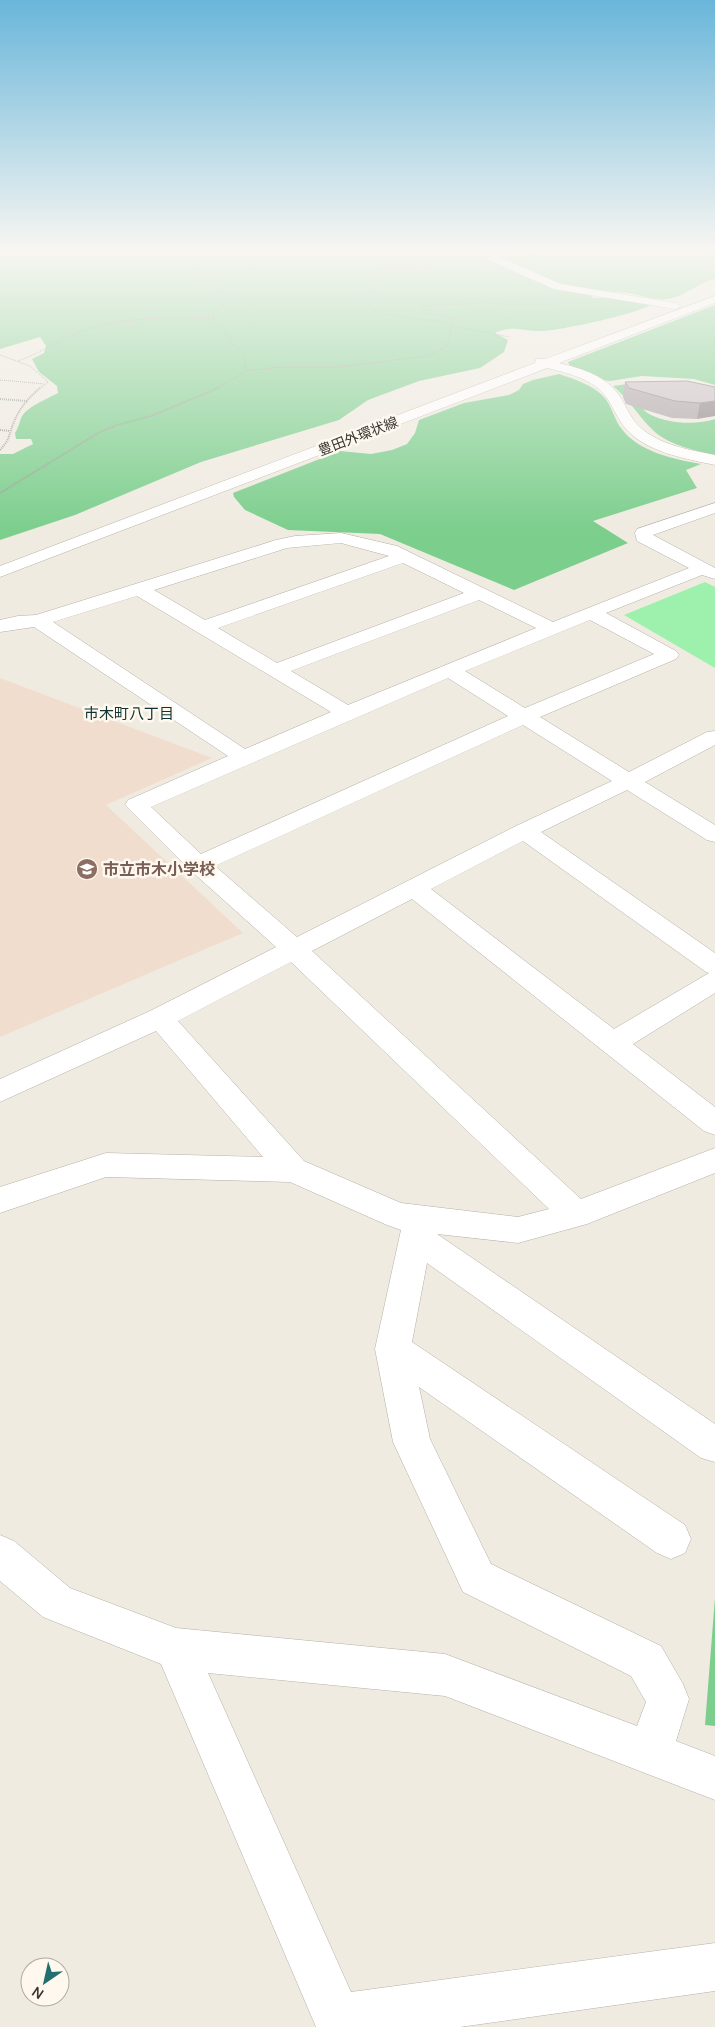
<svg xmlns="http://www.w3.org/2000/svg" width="715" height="2027" viewBox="0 0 715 2027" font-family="Manrope,'Noto Sans JP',sans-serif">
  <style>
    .education { fill: #f1ddce }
    .green { fill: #9df1ad }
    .forest { fill: #7bce8c }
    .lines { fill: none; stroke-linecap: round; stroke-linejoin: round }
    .minor-casing { stroke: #b5afa6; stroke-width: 1 }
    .path-far1 { stroke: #9c9992; stroke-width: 1; stroke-dasharray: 1 1; stroke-linecap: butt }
    .path { stroke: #9c9992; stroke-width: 2; stroke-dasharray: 1 1; stroke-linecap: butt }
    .minor { fill: #fff; fill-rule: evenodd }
    .wall { fill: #afa5a9 }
    .shaded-wall { fill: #8f868a }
    .building { fill: #ccc0c5; stroke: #8f868a }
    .labels { text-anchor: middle; stroke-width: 5; stroke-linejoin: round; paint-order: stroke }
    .far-street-label { font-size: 14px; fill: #383632; stroke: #fef8ee }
    .far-neighbourhood-label { font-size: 15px; fill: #0f3232; stroke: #fef8ee }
    .education-label { font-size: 16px; font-weight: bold; fill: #785e54; stroke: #fef8ee; text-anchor: start }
  </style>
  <rect width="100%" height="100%" fill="#f0ebe1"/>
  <path class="education" d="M0 678 212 758 106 805 243 933 0 1037Z"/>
  <path class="green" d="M705 582 715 587V668L624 615Z"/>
  <g class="forest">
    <path d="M0 249H496L489 257 553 288 592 295 593 298H601L603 296 652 304C638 314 562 330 543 331 524 332 513 324 495 333L508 340 504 352 480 368 419 381 368 400 339 420 201 462 75 515 0 540V454H13L33 444 31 439H16L15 433C18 428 19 424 21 418 26 407 47 399 58 393L57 386 39 372 32 359 44 353 46 346 40 337 0 349Z"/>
    <path d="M505 249H715V279C699 282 683 298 666 299 653 300 641 295 628 293 607 290 584 294 563 286 556 284 550 278 543 276 528 270 512 264 497 258Z"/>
    <path d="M715 305V385L694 379 642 376 610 381 601 380 571 369 568 362Z"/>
    <path d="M559 374C574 379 593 385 604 397 612 406 614 419 621 428 638 452 674 459 701 464L686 470 697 488 593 521 628 543 514 590 380 534 288 530 245 510 234 497 233 493 340 451 371 454 392 450 407 444 415 433 419 420 464 403 509 395 519 390 523 384 533 380Z"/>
    <path d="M649 381 660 384 639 404C642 408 646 413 651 415 670 424 696 425 715 419V456C696 450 672 446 656 433 640 419 630 400 613 386Z"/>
    <path d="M715 1598V1726L705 1725Z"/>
  </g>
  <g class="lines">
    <g class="minor-casing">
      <g id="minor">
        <path d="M494 249H506L499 257 561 284 675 303 681 306 675 309 554 289 489 260 488 258Z"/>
        <path d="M715 296V303L559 363C583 369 607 376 621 398 627 408 631 419 640 427 659 445 690 450 715 455V465C687 459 651 453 630 433 619 423 615 410 607 398 594 379 568 373 547 368L0 577V566L535 363 536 359H545Z"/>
        <path d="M715 503V513L653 535 715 568V579L702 575 606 613 676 651 679 655 676 659 540 717 629 772 707 732 715 731V745L645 782 715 825V842L707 840 627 790 541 832 715 953V993L633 1044 715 1107V1135L704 1131 412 899 312 951 581 1199 715 1148V1173L587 1224 518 1243 437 1234 715 1424V1462L701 1458 427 1263 412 1342 685 1525 691 1539 685 1553 671 1559 657 1553 419 1387 430 1439 491 1564 661 1646 683 1684 689 1699 676 1741 715 1756V1800L445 1696 208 1673 351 1992 715 1943V1991L460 2027H316L161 1664 43 1617 0 1581V1535L14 1541 70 1588 176 1628 445 1654 637 1726 646 1702 631 1676 463 1592 393 1442 375 1349 401 1230 387 1225 290 1182 106 1177 0 1213V1187L106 1153 263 1157 156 1031 0 1102V1079L150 1011 276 947 189 869 125 805 128 800 228 756 34 627 0 632V620L18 616 36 615 276 540 295 536 341 533 397 546 553 622 689 568 637 541 635 533 637 529ZM341 543 389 556 205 620 154 590 287 548ZM403 563 464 593 277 663 218 628ZM137 596 331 712 245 749 53 622ZM479 600 536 628 348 705 291 671ZM590 620 654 654 525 708 465 671ZM448 678 508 716 201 854 151 807ZM523 725 612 781 516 826 297 937 215 866ZM523 841 706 972 709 973 614 1029 431 889ZM291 962 549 1209 518 1217 401 1203 304 1161 178 1021Z"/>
      </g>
    </g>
    <g class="path-far1">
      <path d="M190 249 187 260C198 276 217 283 226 301L221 308 213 313V319"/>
      <path d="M477 252 430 265 381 272 366 299 370 308 382 314 447 322 451 326 510 337"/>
      <path d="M531 254C566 260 605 262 639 249"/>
      <path d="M381 272 379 265 385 256 384 249"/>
      <path d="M213 319 227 334 232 343 243 353 247 371"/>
      <path d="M0 355 30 366 48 382 39 389"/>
      <path d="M18 361C36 355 52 344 70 336 115 317 164 316 213 319"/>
      <path d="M0 380 44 384"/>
      <path d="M215 389 247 371 279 367H339L427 356 447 346 454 318 427 313 421 306 481 303 555 305"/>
    </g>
    <g class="path">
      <path d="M0 399 27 401"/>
      <path d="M0 430 10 431"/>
      <path d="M0 450C11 438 8 436 14 422 19 409 29 397 40 388"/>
      <path d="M0 493 100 432 117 425 151 416 218 388"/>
    </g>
    <use href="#minor" class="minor"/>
  </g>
  <path class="wall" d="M625 382 715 387 697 419 672 418 626 404 623 397Z"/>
  <path class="shaded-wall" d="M715 401V416L697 419 700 403Z"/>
  <path class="building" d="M687 381 715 387V401L700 403 675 401 629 388 625 382Z"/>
  <linearGradient id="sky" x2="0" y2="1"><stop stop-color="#69b6da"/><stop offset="0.47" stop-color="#f8f6f2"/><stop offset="1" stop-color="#f8f6f2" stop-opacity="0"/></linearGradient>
  <rect width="715" height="533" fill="url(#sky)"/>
  <defs>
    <g id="school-disc" transform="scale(1.125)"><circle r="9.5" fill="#8d6e63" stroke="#fef8ee"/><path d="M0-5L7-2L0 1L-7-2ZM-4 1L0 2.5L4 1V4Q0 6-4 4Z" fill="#fff"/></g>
  </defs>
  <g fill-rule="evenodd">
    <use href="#school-disc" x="87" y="869"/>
  </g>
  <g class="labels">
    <g class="far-street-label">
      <text transform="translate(358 436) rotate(-21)" y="5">豊田外環状線</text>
    </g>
    <g class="far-neighbourhood-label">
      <text x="129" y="719">市木町八丁目</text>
    </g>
    <g class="education-label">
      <text x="103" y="875">市立市木小学校</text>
    </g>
  </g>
  <g transform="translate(45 1982) rotate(214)"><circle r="24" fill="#fef8ee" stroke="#afaaa3"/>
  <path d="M0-4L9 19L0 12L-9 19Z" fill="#236f6f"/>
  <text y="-8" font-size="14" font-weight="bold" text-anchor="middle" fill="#383632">N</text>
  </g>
</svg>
